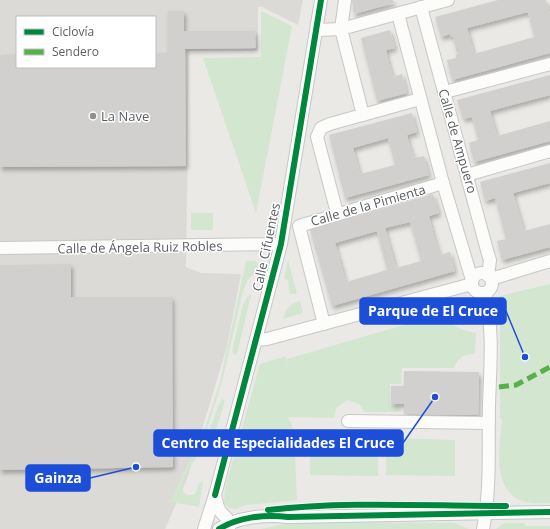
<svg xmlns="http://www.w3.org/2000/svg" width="550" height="529" viewBox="0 0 550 529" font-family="'Open Sans',sans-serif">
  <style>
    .industrial { fill: #dbdad6; fill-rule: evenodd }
    .green { fill: #d3e6d0 }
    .building { fill: #d1d0ce; fill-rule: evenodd; filter: url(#shadow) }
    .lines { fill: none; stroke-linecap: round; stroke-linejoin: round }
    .minor-casing { stroke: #c7c7c7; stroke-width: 14 }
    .minor { stroke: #fcfcfb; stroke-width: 12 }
    .quiet { stroke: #58b04a; stroke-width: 5; stroke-dasharray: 10 5; stroke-linecap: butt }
    .cycleway-casing { stroke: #fff; stroke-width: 8 }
    .cycleway { stroke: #00873e; stroke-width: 6 }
    .poi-dot { fill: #8d8f90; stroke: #fff; stroke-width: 1.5 }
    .labels { text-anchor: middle; stroke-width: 3; stroke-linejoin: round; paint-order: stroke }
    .poi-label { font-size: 13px; fill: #5b5e62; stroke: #fff; text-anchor: start }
    .street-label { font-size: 13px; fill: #5b5e62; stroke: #fff }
    .leader { fill: none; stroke: #1d4ed8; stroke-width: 1.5 }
    .callout-dot { fill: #1d4ed8; stroke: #fff; stroke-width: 1.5 }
    .callout { fill: #1d4ed8; stroke: #1d4ed8; stroke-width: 1.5 }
    .callout-label { font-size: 14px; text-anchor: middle; font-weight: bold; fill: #fff }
  </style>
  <defs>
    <filter id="shadow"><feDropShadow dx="2" dy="3.5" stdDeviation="2" flood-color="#0004"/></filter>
  </defs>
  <rect width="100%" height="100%" fill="#eae9e5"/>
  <path class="industrial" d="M0 0H303L298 25 262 7H258V51H189L186 267 201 273 241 274 227 346 187 479 165 529H0ZM17 17H155V67H17Z"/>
  <g class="green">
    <path d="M261 11 292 26 256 213 203 58 261 57Z"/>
    <rect x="191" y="213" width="22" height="17"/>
    <path d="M288 260 297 294H290L288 281 284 278Z"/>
    <path d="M246 261H256L259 265 257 274C248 275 246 284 243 291L222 382 204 438C204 460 179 468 183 492L187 495H194L197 490 198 485 203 480 199 507 170 502 206 425 220 382Z"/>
    <path d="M550 284V503C542 503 533 504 525 502 490 492 500 445 502 419H500V296Z"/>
    <path d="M251 295 237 354 234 355 232 351 243 305 248 296Z"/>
    <path d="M300 301 303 313 283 319C285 310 290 303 300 301Z"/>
    <path d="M442 314C451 325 462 331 476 333L475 354C464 354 458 357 454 368H402L401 384H390V405L401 406V412H365L359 404 347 400 336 408 334 418 288 417 294 431 297 500 245 505 236 509 229 508 224 503 225 489 260 364 286 356 287 370V359Z"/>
    <path d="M222 399 225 400 214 437 212 438 210 426C217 417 215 408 222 399Z"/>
    <path d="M386 438 455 440V476L386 475Z"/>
    <path d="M310 439H378V476L310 475Z"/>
    <path d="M308 522 454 523 469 529H261L289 523Z"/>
    <path d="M504 523H525V526H550V529H496Z"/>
  </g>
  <g class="building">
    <path d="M352 0H393L394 3 354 14Z"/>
    <path d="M498 0H546L550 15V53L452 80 447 60 456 58V55L457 54 453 37H451L450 34 441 37 435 17ZM528 12 534 37 474 54 467 28Z"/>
    <path d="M168 11H184V31H255L256 48 185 49 186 166 0 167V55L17 54V67H155V53H168Z"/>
    <path d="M390 30 395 48 386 50 389 64 393 77 402 74 407 93 377 101 361 38Z"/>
    <path d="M550 75V95L490 111 497 136 550 121V141L474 162 469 143 478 140 475 128 472 117 463 119 457 100Z"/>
    <path d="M412 113 417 132 407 135 410 147 414 158 424 156 429 175 345 198 329 135ZM388 138 395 165 360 174 353 148Z"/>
    <path d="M550 163V183L513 193 524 231 550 224V247L502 260 497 241 506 239 495 198 485 201 480 182Z"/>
    <path d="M433 194 439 213 429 216 434 236 440 255 450 252 455 271 332 306 310 230ZM410 222 421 261 396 268 385 228ZM377 231 387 270 346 282 335 243Z"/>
    <path d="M71 264V297H172L173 467 0 470V265Z"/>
    <path d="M404 371 479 372 478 415 404 414V404H391V386H404Z"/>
  </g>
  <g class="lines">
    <g class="minor-casing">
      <g id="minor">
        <path d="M345 0 341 29 363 115"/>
        <path d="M421 7 488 254 490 260 488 276"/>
        <path d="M398 14 443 183 472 280"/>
        <path d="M317 30 341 29 448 0"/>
        <path d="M445 92 550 64"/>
        <path d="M467 175 550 151"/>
        <path d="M337 213 317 137 321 128 330 124 420 99"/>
        <path d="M0 248 281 244"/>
        <circle cx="482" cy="283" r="10"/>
        <path d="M491 279 550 261"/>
        <path d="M457 310 466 313H477"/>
        <path d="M324 324 299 226 443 183"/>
        <path d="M256 340 267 339 472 284"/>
        <path d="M348 421 489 423"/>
        <path d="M215 495C216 500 217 505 219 509 223 518 230 515 229 529"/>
        <path d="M204 529 215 495 281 244 321 0"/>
        <path d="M219 529C238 517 266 514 288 517L550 512"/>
        <path d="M483 529C491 489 488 447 489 406 490 369 494 330 485 293"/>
      </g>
    </g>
    <use href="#minor" class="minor"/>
    <g class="quiet">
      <path d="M457 310 466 313H477"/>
      <path d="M499 387 516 385 550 367"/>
    </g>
    <g class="cycleway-casing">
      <g id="cycleway">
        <path d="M215 495 281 244 321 0"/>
        <path d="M268 510C347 501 427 506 506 506"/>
        <path d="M219 529C238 517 266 514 288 517L550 512"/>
      </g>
    </g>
    <use href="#cycleway" class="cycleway"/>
  </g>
  <circle class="poi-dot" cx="93" cy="116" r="4"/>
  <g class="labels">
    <g class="poi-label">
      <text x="101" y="121">La Nave</text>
    </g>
    <g class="street-label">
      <text transform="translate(458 141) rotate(74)" y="5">Calle de Ampuero</text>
      <text transform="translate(368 205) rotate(-16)" y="5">Calle de la Pimienta</text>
      <text transform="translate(140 247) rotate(-1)" y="5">Calle de Ángela Ruiz Robles</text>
      <text transform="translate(266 247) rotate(-78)" y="5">Calle Cifuentes</text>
    </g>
  </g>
  <path class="leader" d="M525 357L506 311M435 397L403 443M136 467L90 478"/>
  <g class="callout-dot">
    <circle cx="525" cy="357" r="4"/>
    <circle cx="435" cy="397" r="4"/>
    <circle cx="136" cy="467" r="4"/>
  </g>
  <g class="callout">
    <rect x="360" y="298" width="146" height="26" rx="4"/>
    <rect x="154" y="430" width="249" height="26" rx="4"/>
    <rect x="26" y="465" width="64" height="26" rx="4"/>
  </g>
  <g class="callout-label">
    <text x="433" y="316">Parque de El Cruce</text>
    <text x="278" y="448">Centro de Especialidades El Cruce</text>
    <text x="58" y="483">Gainza</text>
  </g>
  <rect x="16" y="16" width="140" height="52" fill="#ffffff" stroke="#bdbfc0"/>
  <rect x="24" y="29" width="20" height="6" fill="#00873e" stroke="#bdbfc0"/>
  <text x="52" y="36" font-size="12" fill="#5b5e62">Ciclovía</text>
  <rect x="24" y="49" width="20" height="6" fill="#58b04a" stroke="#bdbfc0"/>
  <text x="52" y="56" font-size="12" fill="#5b5e62">Sendero</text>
</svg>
